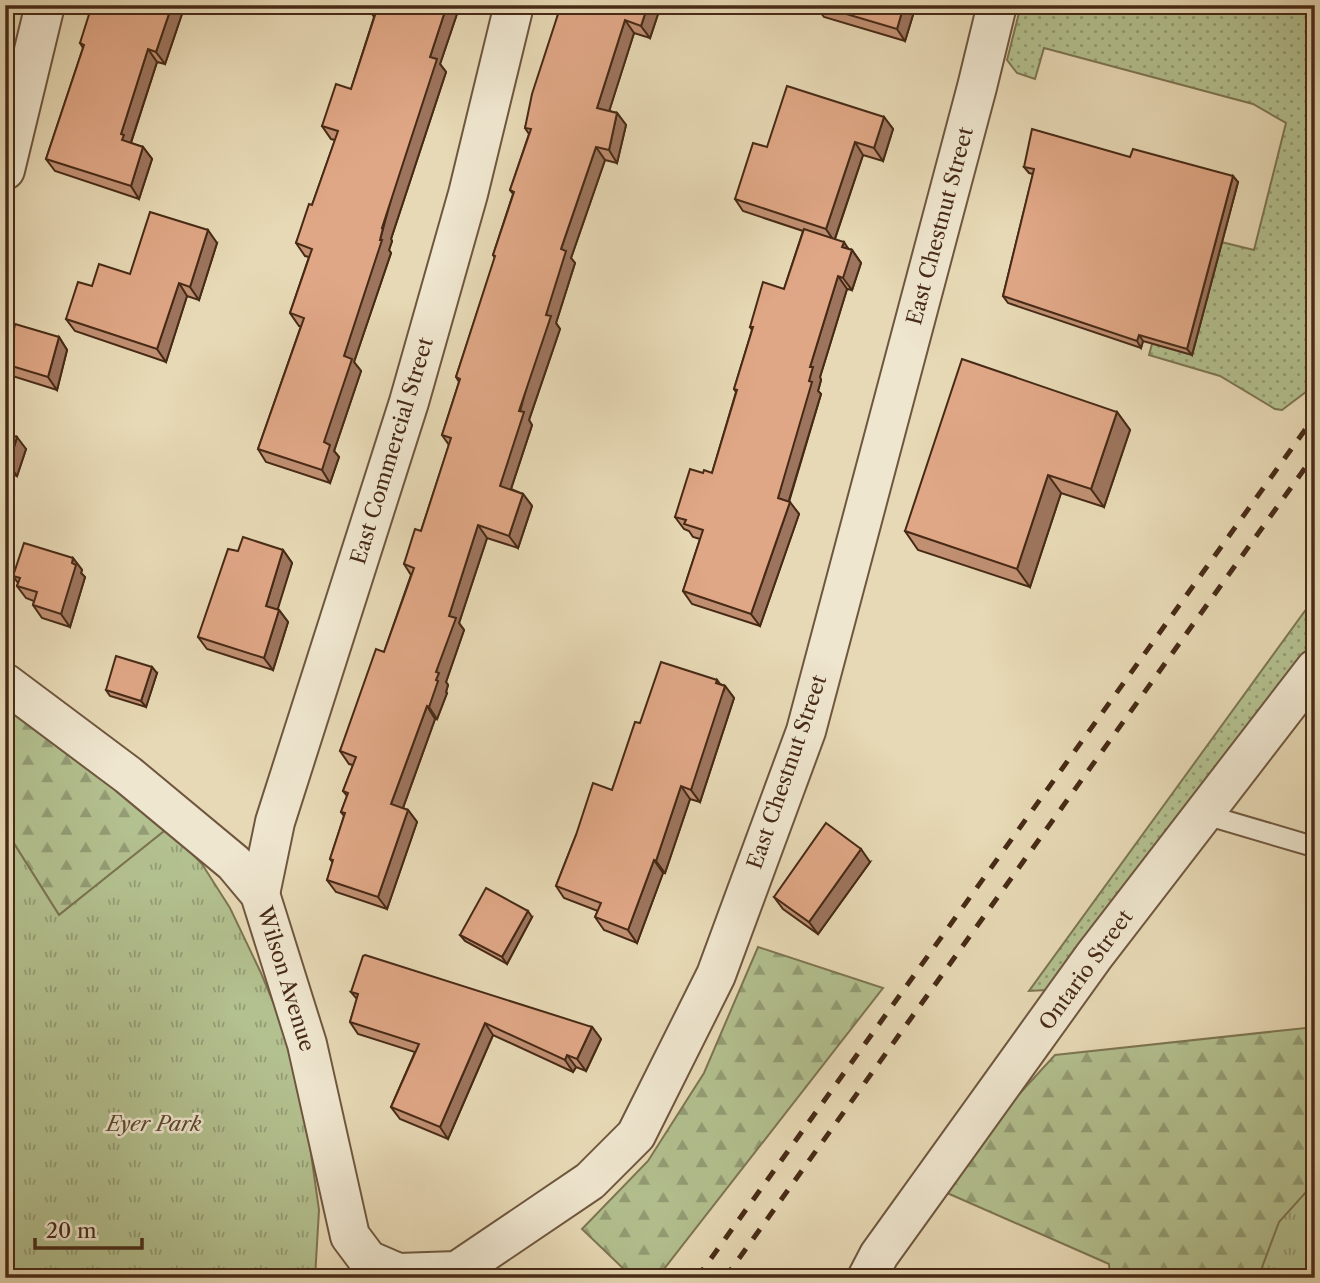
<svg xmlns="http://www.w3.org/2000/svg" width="1320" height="1283" viewBox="0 0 1320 1283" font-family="'Libre Caslon Text',serif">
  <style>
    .grass { fill: url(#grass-dots); stroke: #7d7552; stroke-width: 2 }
    .forest { fill: url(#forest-firs); stroke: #7d7552; stroke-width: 2 }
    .park { fill: url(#park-tufts); stroke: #7d7552; stroke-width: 2 }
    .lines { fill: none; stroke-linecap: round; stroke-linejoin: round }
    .service-casing { stroke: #6f563e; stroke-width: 23 }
    .minor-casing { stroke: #6f563e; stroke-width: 42 }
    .service { stroke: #efe6cf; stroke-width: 19 }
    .minor { stroke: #efe6cf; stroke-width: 38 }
    .rail { stroke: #472a16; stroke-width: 5; stroke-dasharray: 12 12; stroke-linecap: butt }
    .wall { fill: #c19073; stroke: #472a16; stroke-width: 2 }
    .shaded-wall { fill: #9d755e; stroke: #472a16; stroke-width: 2 }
    .building { fill: #e0a786; stroke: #472a16; stroke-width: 2 }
    .labels { text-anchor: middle; stroke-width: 5; stroke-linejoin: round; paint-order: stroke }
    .street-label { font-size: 21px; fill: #472a16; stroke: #efe6cf }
    .park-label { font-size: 21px; font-style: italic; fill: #5d482e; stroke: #efe6cf }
  </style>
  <defs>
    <pattern id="grass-dots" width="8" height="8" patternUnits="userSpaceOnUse" patternTransform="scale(1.75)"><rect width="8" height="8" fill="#b3c08f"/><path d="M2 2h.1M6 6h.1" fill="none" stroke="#939c74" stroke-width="1.8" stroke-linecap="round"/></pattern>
    <pattern id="forest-firs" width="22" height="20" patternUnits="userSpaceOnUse" patternTransform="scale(1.75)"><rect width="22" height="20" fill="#b3c08f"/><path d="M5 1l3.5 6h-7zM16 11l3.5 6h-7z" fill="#939c74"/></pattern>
    <pattern id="park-tufts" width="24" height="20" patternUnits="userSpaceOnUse" patternTransform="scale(1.75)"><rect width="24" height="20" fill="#b3c08f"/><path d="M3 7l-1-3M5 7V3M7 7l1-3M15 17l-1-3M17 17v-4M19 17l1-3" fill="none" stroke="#939c74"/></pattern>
  </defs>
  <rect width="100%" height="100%" fill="#e7d9b5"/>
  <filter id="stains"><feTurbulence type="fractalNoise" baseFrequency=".00286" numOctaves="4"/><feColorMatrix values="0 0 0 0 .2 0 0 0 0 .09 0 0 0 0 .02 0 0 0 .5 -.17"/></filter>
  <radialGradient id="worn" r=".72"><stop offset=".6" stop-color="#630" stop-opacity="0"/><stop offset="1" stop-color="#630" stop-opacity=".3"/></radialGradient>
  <g class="grass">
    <path d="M1021 5H1315V385L1282 410 1275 409 1220 376 1149 355 1152 344 1221 242 1254 250 1286 123 1253 104 1044 48 1035 79 1017 73 1007 60Z"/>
    <path d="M1315 597V639L1092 949 1047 990 1029 991Z"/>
  </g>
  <g class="forest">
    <path d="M5 700 168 828 59 915 13 842 5 841Z"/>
    <path d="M758 947 883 988 657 1278H628L630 1275 582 1229 648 1161 704 1073Z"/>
    <path d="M1315 1027V1278H1110L1109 1264 938 1189 966 1152 1055 1055Z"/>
  </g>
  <g class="park">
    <path d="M168 828 202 864 230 908 261 973 288 1038 304 1104 319 1210 315 1278H5V841L13 842 59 915Z"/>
    <path d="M1315 1182V1278H1258L1279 1222Z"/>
  </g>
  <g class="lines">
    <g class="service-casing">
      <path id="service" d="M1203 814 1315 847"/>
    </g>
    <g class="minor-casing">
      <g id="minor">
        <path d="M5 170 45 5"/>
        <path d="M5 683 128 775 234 863 260 894 307 1044 350 1236 368 1260 398 1273 457 1271 590 1181 636 1135 716 975 806 731 977 87 997 5"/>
        <path d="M260 894 275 822 409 402 468 194 514 5"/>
        <path d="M867 1278 879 1255 1094 956 1315 669"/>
      </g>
    </g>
    <use href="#service" class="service"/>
    <use href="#minor" class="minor"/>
    <g class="rail">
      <path d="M697 1278 1315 416"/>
      <path d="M725 1278 1315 454"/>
    </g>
  </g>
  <g class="wall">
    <path d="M185 5 165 64 157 62 131 143 143 147 152 159 139 199 55 171 46 159 83 48 80 43Z"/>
    <path d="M366 5 459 8 440 64 446 72 391 239 392 241 389 250 391 253 354 362 361 371 334 451 339 457 330 483 266 462 258 449 301 326H299L290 313 309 257 305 256 296 243 312 205 335 140 331 139 322 126 351 89 374 17Z"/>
    <path d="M561 5H661L650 38 634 33 609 111 617 113 626 125 617 163 605 160 571 258 575 263 556 323 560 329 529 420 532 425 511 489 523 494 532 506 518 548 487 538 459 623 464 630 446 682 448 685 446 692 447 693 437 719H435L403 808 408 810 417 822 387 909 336 892 327 880 333 863 330 859 344 816 341 812 347 796 343 791 353 765 349 764 340 751 384 652 411 575 404 564 421 531 449 445 442 435 459 382 456 377 495 258 493 255 513 194 510 190 529 134 525 128Z"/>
    <path d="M815 5H916L905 41 824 17Z"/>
    <path d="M884 117 893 129 883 161 863 155 835 239 849 249 852 250 861 263 852 290 847 289 820 377 821 380 818 391 821 394 789 502 799 514 760 626 692 604 683 591 700 539 693 537 689 531 684 529 675 517 703 473H712L736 392 734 389 752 330 750 327 784 289 803 231 743 211 735 199 767 147Z"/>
    <path d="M1130 157 1238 182 1192 355 1143 341 1141 348 1008 303 1003 296 1033 174 1029 173 1024 167Z"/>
    <path d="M217 243 199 300 187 296 166 362 75 331 66 319 92 286 130 274Z"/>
    <path d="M59 337 67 350 57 390 9 375 5 369V346Z"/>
    <path d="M1117 412 1130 430 1104 507 1061 493 1030 587 918 550 905 531Z"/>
    <path d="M5 433 26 449 17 476 14 475 5 504Z"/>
    <path d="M283 550 292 563 277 609 279 610 288 622 273 670 207 649 198 637 238 551Z"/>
    <path d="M73 558 82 570 81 573 85 577 70 627 42 618 33 605 34 601 26 598 17 586 18 583 13 576Z"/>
    <path d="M157 673 146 707 110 696 106 690Z"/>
    <path d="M717 680 720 684 725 686 734 698 700 802 690 799 665 873H663L637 943 604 930 595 917 598 911 564 898 556 886 576 835 612 790 640 723Z"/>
    <path d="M870 862 818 934 783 909 774 897Z"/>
    <path d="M532 917 507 964 465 941 460 935Z"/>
    <path d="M351 992 592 1027 601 1039 586 1071 576 1067 573 1072 493 1035 448 1139 400 1119 391 1107 415 1052 358 1034 350 1022 357 999Z"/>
  </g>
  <g class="shaded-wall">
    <path d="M172 5H185L165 64 156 52Z"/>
    <path d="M447 5H457L459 8 440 64 446 72 391 239 392 241 389 250 391 253 354 362 361 371 334 451 339 457 330 483 322 470 324 442 344 356 380 240 430 57Z"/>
    <path d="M648 5H661L650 38 641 26Z"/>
    <path d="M904 5H916L905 41 897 29Z"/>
    <path d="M625 20 634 33 606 121 597 108Z"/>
    <path d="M148 49 157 62 130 145 122 140 121 134Z"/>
    <path d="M617 113 626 125 617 163 609 150Z"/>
    <path d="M884 117 893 129 883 161 874 148Z"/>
    <path d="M855 142 863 155 834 241 826 229Z"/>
    <path d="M143 147 152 159 139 199 131 186Z"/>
    <path d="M596 147 605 160 571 258 575 263 556 323 560 329 529 420 532 425 508 498 500 486 546 315 561 249Z"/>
    <path d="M1233 176 1238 182 1192 355 1187 349Z"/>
    <path d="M208 230 217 243 199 300 190 287Z"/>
    <path d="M844 242 851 253 852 250 861 263 852 290 843 278 842 247Z"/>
    <path d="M838 276 847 289 820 377 821 380 818 391 821 394 786 510 778 498 809 381 810 367Z"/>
    <path d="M179 283 187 296 166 362 157 349Z"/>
    <path d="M1139 335 1143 341 1141 348 1137 341Z"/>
    <path d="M59 337 67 350 57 390 48 377Z"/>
    <path d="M1117 412 1130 430 1104 507 1091 489Z"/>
    <path d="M17 437 26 449 17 476 9 464Z"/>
    <path d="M5 463 14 475 5 504Z"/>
    <path d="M1048 475 1061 493 1030 587 1017 569Z"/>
    <path d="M523 494 532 506 518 548 509 536Z"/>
    <path d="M790 502 799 514 760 626 751 614Z"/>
    <path d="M478 525 487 538 459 623 464 630 446 682 448 685 446 692 447 693 437 719 429 707 436 680V672L449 616Z"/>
    <path d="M283 550 292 563 275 618 266 606Z"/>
    <path d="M73 558 82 570 81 573 85 577 70 627 61 614Z"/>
    <path d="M279 610 288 622 273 670 264 658Z"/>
    <path d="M152 667 157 673 146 707 141 701Z"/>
    <path d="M717 680 724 690 725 686 734 698 700 802 691 790Z"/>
    <path d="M427 706 435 719 400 816 391 804Z"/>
    <path d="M681 786 690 799 665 873 656 861Z"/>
    <path d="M408 810 417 822 387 909 378 897Z"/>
    <path d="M861 849 870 862 818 934 809 922Z"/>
    <path d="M654 860 663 873 637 943 628 930Z"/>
    <path d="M528 911 532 917 507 964 502 957Z"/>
    <path d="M485 1023 493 1035 448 1139 440 1127Z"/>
    <path d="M592 1027 601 1039 586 1071 577 1059Z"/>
    <path d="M567 1055 576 1067 573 1072 565 1060Z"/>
  </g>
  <g class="building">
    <path d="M92 5H172L156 52 148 49 121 134 124 135 122 140 143 147 131 186 46 159 84 45 80 43Z"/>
    <path d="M366 5H447L430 57 437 59 382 228H383L380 240H382L344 356 352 359 324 442 330 445 322 470 258 449 304 318 290 313 312 249 296 243 309 204 312 205 338 131 322 126 336 84 351 89 377 9Z"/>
    <path d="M561 5H648L641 26 625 20 597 108 617 113 609 150 596 147 561 249 566 251 546 315 551 316 519 411 524 412 500 486 523 494 509 536 478 525 449 616 456 618 436 672 439 673 436 680 438 681 429 707 427 706 391 804 408 810 378 897 327 880 333 860 330 859 345 813 341 812 348 793 343 791 356 757 340 751 376 649 384 652 414 568 404 564 415 529 421 531 451 438 442 435 460 379 456 377 495 256 493 255 514 192 510 190 531 129 525 128 532 94Z"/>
    <path d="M816 5H904L897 29Z"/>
    <path d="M787 86 884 117 874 148 855 142 826 229 735 199 753 143 767 147Z"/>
    <path d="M1032 129 1130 157 1133 149 1233 176 1187 349 1139 335 1137 341 1003 296 1034 169 1024 167Z"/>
    <path d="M150 212 208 230 190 287 179 283 157 349 66 319 78 282 92 286 99 264 130 274Z"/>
    <path d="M804 229 844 242 842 247 852 250 843 278 838 276 810 367H813L809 381 812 382 778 498 790 502 751 614 683 591 703 530 684 524 686 520 675 517 690 469 703 473 704 470 712 473 737 390 734 389 753 327H750L763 282 784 289Z"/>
    <path d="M15 324 59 337 48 377 5 364V346L10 328 14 329Z"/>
    <path d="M962 359 1117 412 1091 489 1048 475 1017 569 905 531Z"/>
    <path d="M5 433 17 437 9 464 5 463Z"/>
    <path d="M243 537 283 550 266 606 279 610 264 658 198 637 228 549 238 551Z"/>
    <path d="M24 543 73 558 72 563 76 565 61 614 33 605 37 592 17 586 20 578 13 576Z"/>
    <path d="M116 656 152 667 141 701 106 690Z"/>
    <path d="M661 662 717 680 716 683 725 686 691 790 681 786 656 861 654 860 628 930 595 917 601 903 556 886 576 835 593 783 612 790 635 722 640 723Z"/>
    <path d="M826 823 861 849 809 922 774 897Z"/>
    <path d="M486 888 528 911 502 957 460 935Z"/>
    <path d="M365 955 592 1027 577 1059 567 1055 565 1060 485 1023 440 1127 391 1107 419 1044 350 1022 358 994 351 992 363 956Z"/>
  </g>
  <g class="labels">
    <g class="street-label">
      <text transform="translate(940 226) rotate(-75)" y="7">East Chestnut Street</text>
      <text transform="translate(392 451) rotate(-73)" y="7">East Commercial Street</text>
      <text transform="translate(787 772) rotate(-71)" y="7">East Chestnut Street</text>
      <text transform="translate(1086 970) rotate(-54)" y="7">Ontario Street</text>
      <text transform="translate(286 979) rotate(73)" y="7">Wilson Avenue</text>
    </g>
    <g class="park-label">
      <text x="154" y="1131">Eyer Park</text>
    </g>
  </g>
  <rect width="1320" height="1283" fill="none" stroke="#e7d9b5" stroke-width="28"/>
  <rect x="7" y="7" width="1306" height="1269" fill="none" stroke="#472a16" stroke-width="3.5"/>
  <rect x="14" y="14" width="1292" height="1255" fill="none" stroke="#472a16" stroke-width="2"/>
  <path d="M35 1238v10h107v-10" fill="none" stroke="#472a16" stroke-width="3.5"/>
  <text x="46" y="1238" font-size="21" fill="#472a16" stroke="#efe6cf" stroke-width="5" paint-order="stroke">20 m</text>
  <rect width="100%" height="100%" filter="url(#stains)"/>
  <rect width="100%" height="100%" fill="url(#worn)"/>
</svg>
